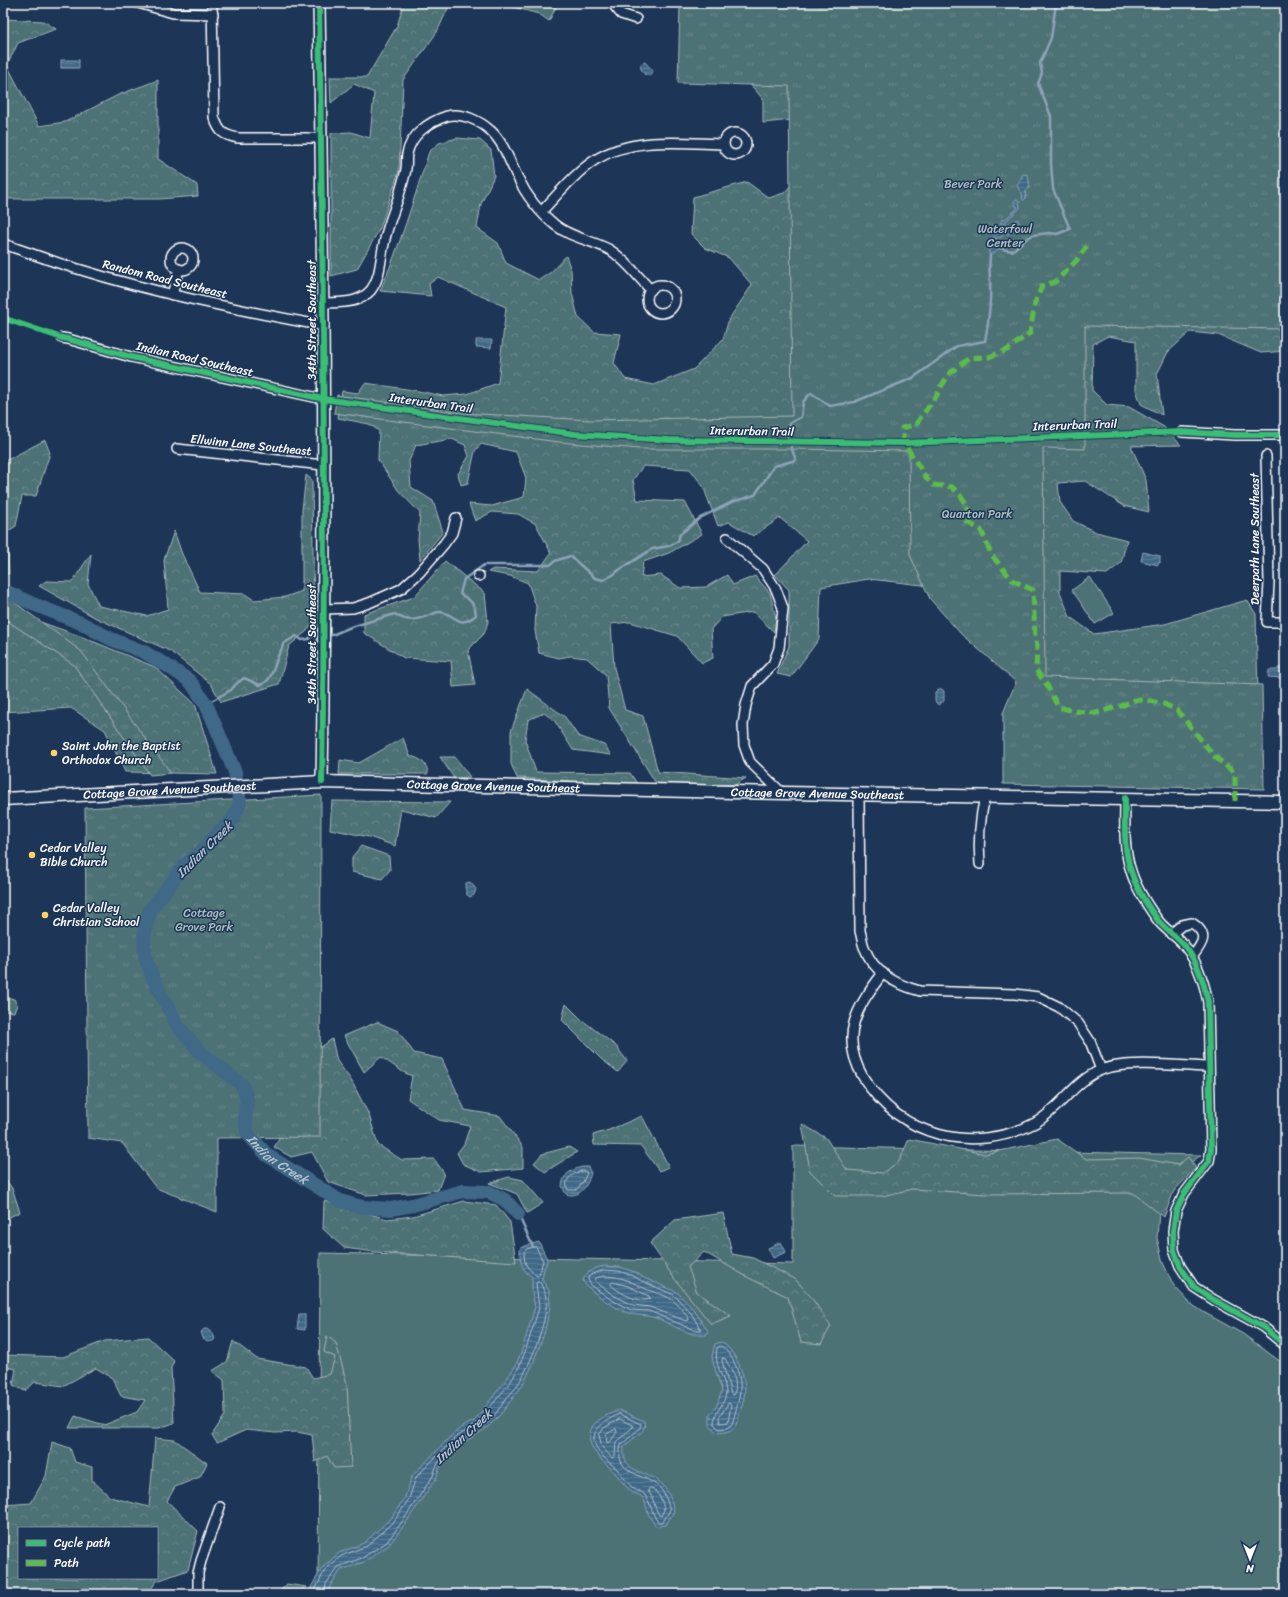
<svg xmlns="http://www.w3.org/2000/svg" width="1288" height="1597" viewBox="0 0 1288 1597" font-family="Sriracha,sans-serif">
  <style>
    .grass { fill: #4d7274; stroke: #a6b8ba }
    .forest { fill: url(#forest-crowns); stroke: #a6b8ba; fill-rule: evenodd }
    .park { fill: url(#park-tufts); stroke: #a6b8ba }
    .water { fill: url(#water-rules); stroke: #8ca4b7 }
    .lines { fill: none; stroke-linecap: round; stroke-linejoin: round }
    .shore { stroke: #b3c3cf; stroke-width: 1 }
    .stream { stroke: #8ca4b7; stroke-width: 2.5 }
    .river { stroke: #406887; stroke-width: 14 }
    .minor-casing { stroke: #fff; stroke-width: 12 }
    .tertiary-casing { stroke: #fff; stroke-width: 14 }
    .secondary-casing { stroke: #fff; stroke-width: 15 }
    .minor { stroke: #1d3557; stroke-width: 9 }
    .tertiary { stroke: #1d3557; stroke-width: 11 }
    .secondary { stroke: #1d3557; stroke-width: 12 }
    .quiet { stroke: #5cbc4b; stroke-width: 5; stroke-dasharray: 10 5; stroke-linecap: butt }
    .cycleway-casing { stroke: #1d3557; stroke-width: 8 }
    .cycleway { stroke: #3abd76; stroke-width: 6 }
    .poi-dot { fill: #ffd166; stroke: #1d3557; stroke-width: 1.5 }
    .labels { text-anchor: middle; stroke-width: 3; stroke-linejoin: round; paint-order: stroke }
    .park-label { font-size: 12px; fill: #afc0c0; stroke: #1d3557 }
    .street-label { font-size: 12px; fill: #fff; stroke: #1d3557 }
    .poi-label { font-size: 12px; fill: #fff; stroke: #1d3557; text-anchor: start }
    .water-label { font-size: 13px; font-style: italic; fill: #b3c3cf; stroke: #1d3557 }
  </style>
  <defs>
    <pattern id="forest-crowns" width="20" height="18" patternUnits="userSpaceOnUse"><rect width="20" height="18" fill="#4d7274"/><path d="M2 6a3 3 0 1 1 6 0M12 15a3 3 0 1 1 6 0" fill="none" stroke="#688789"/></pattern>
    <pattern id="park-tufts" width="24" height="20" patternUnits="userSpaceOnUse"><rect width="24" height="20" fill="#4d7274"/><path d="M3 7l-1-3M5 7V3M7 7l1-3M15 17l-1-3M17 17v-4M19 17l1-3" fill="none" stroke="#688789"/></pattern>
    <pattern id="water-rules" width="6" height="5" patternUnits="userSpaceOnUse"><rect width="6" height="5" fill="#406887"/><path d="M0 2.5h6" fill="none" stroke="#5d7f99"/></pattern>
  </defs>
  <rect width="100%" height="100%" fill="#1d3557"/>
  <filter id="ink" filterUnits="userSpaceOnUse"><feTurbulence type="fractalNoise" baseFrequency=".025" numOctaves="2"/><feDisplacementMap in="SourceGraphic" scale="8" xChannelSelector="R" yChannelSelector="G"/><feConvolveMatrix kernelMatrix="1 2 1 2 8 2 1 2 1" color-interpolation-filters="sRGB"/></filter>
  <g filter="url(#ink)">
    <g class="grass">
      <path d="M1090 577 1114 613 1095 624 1072 590Z"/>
      <path d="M793 1146 1201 1155 1186 1166 1159 1211 1157 1238 1163 1263 1174 1286 1191 1304 1205 1313 1243 1334 1285 1365V1594H318L320 1253 793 1264Z"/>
    </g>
    <g class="forest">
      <path d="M404 3H459L449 6 437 32 403 80 399 171 380 228 357 269 331 276V133L351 132 370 138 374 93 354 84 331 103 330 77H367L397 26Z"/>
      <path d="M498 3H558L549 21 539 14Z"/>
      <path d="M3 19 43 21 56 29 18 43 7 65 39 126 65 122 118 95 158 80V159L197 185 198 196 159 199H3Z"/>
      <path d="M709 56 1285 253V351L1261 353 1218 335 1190 332 1168 352 1157 374 1162 415 1141 404 1136 390V341L1108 336 1093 344 1092 390 1107 405 1129 407 1164 427 1181 445 1131 446 1146 480 1149 512 1124 506 1085 481 1058 483 1060 502 1073 521 1096 532 1127 540 1121 563 1107 574 1060 571V592L1070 617 1094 634 1165 624 1247 600 1256 614 1258 696 1021 687 940 587 869 579 821 587 819 639 791 677 777 674 789 646V590L775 575 807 541 780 518 753 536 729 522 718 526 703 486 690 469 643 466 633 480 637 500 685 502 702 534 669 553 643 562 641 577 661 575 680 588 706 587 727 575 733 585 755 576 770 593 776 618 774 632 753 612 722 617 711 629 713 658 702 663 677 636 630 622 611 624 614 668 625 710 643 716 658 772 746 778 735 785H657L609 708 606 675 587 658 570 656 559 658 539 653 535 631 536 606 528 583 510 576 488 572 493 569 538 571 551 553 536 524 518 514 492 512 475 521 469 504 492 506 524 497 526 478 516 452 481 444 475 451 468 483 461 485 458 474 469 456 465 445 452 439 416 445 409 461 411 487 433 501 443 532 420 560 418 540 420 513 398 490 378 460 379 431 369 424 338 418 342 391 358 393 365 383 413 390 443 396 467 394 498 383 506 307 438 277 429 284 431 296 380 291C400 246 414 198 429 152L439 143 457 138 480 140 491 150 494 176 481 204 477 228 498 243 506 263 539 280 551 272 566 256 571 270 572 293 578 317 594 332 621 334 614 363 625 379 654 385 694 369 723 339 729 319 752 285 729 258 705 248 691 234 693 197 747 182 769 198 784 193 803 172 801 119 763 123V99L740 73Z"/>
      <path d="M45 440 50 453 36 496H22L16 526 7 532 9 574 3 573V462Z"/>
      <path d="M306 475 312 480 314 621 307 631 289 646 279 684 221 702 211 684 170 651 96 618 39 586 46 581 72 582 91 554 88 584 99 606 147 616 168 609 164 560 174 531 182 554 200 592 245 594 254 600 285 597 302 591V510Z"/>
      <path d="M445 561 485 593 488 622 484 634 468 650 475 685 453 687 451 661 404 658 364 633V614L414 597Z"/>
      <path d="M3 607 12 612 80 636 155 667 195 704 217 774 125 772 105 730 71 708 3 712V700L10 696 3 689Z"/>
      <path d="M527 689 565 717 578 736 604 745 611 755 573 750 554 720 544 713 528 720 525 740 536 772 630 773 638 785 517 778 511 764V731Z"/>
      <path d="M403 738 410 756C420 758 428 764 428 774H339L340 760 359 763Z"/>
      <path d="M440 757H455L470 777 454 778Z"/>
      <path d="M332 801 450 802 436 818 401 809 395 846 369 837 330 829Z"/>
      <path d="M361 846 389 856 390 870 382 879 352 872V857Z"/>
      <path d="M566 1004 582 1020 616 1046 627 1061 618 1072 601 1059 562 1020Z"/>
      <path d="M377 1022 398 1031 414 1053 442 1059 465 1110 500 1116 523 1147V1168L481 1172 463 1164 457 1153 464 1144 470 1126 439 1120 408 1099 412 1076 403 1072 381 1057 364 1072 344 1036Z"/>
      <path d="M332 1039 337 1061 351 1080 369 1115 378 1145 402 1160 434 1159 444 1173 438 1190 410 1193 366 1195 328 1182 312 1152 291 1157 274 1147 284 1132 317 1050Z"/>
      <path d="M642 1116 669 1167 659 1171 641 1146 594 1145 593 1135 609 1130Z"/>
      <path d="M802 1124 826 1138 847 1170 882 1173 899 1162 909 1139 985 1154 1057 1139 1086 1159 1139 1158 1178 1165 1188 1157 1196 1168 1174 1191 1164 1217 1133 1193 985 1194 912 1189 882 1196H835L810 1171Z"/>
      <path d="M569 1147 577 1152 545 1172 534 1163 542 1154Z"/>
      <path d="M3 1177 12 1188 20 1212 3 1220Z"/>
      <path d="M509 1177 523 1180 543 1203 527 1213 517 1194 489 1183Z"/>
      <path d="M324 1201 387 1219 413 1216 464 1201 496 1205 510 1222 516 1262 375 1252 344 1248 323 1229Z"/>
      <path d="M723 1213 732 1254 753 1258 795 1279 811 1297 831 1326 821 1344 801 1342 788 1297 749 1278 704 1252 688 1267 697 1292 731 1316 711 1324 674 1278 650 1243 675 1220Z"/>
      <path d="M327 1336 336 1343 347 1384 351 1467 334 1468 327 1456 315 1462 312 1435 297 1432 275 1433 246 1430 217 1443 212 1435 225 1415 224 1380 212 1371 227 1362 233 1341 257 1359 306 1367 313 1378 330 1374 335 1357 324 1352Z"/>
      <path d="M148 1337 174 1361 171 1368 174 1423 159 1428H69L75 1416 104 1425 137 1412 145 1400 121 1396 112 1378 96 1368 63 1386 35 1382 25 1391 13 1385 16 1369 3 1366V1355L63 1357 105 1341Z"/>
      <path d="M155 1438 175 1440 207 1463 200 1477 175 1487 167 1501 198 1531 188 1570 157 1581 147 1594H3V1505L31 1503 46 1476 52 1442 70 1448 75 1462 92 1467V1480L110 1497 149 1507ZM19 1528H157V1578H19Z"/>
      <path d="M287 1584 306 1587 305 1594H277Z"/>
    </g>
    <g class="park">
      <path d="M680 3H1285V329L1085 326V449L1043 448 1045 677 1262 685 1264 789 1003 784V713L1016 682 961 634 930 599 910 555 909 451 792 449H640L559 442 334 413 337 395 462 413 591 420 792 416 789 86 678 83Z"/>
      <path d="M3 594 81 651 171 773 150 775 74 665 3 618Z"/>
      <path d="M321 795 320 1137 217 1138V1212L156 1188 122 1143 88 1138 85 808Z"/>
      <path d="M3 996 14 999 17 1005 14 1012 3 1011Z"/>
    </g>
    <g class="water">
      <rect x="61" y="60" width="18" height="8"/>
      <path d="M645 62 653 71 652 74 649 76 644 74 640 67 641 64Z"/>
      <path d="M1023 174 1028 175 1030 188C1025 190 1025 193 1026 198L1024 200 1022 199 1023 195 1017 186Z"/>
      <path d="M1016 199 1019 201 1020 208 1005 222 1009 225 1018 219 1019 222 1018 225 1011 229 1009 234H1007L1005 231 1008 225 1006 224H1001V220H1004L1017 209V206L1014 202Z"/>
      <path d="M998 233 1002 234V237L996 238 992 243 995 248 1002 244V249H998L995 253 990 255 988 251 990 250 992 247 989 241Z"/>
      <path d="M476 340H492L491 348 476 347Z"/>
      <path d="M1143 552 1160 556V563L1159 562 1158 565 1141 561Z"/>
      <path d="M1278 668H1282L1283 671 1282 678 1268 677 1269 670H1278Z"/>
      <path d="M939 689H942L944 691V701L938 705 935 701V692Z"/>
      <path d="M470 882 476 889 474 895 470 897 467 895 465 887 466 883Z"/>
      <path d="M582 1167H588L591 1173C588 1185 580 1199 566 1194L562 1186C563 1174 571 1170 582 1167Z"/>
      <path d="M539 1242 547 1259V1262L544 1269 542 1279 549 1291 550 1307 544 1334 532 1366 522 1386 500 1415 488 1427 462 1444 454 1451 439 1469 437 1477 405 1524 389 1545 364 1562 341 1570 330 1586 328 1594H309L310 1589 322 1568 339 1553 364 1543 392 1517 405 1497 412 1476 451 1436 462 1427 474 1421 506 1380 516 1365 522 1350 535 1307 532 1292V1277C521 1269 520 1262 520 1249L525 1246Z"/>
      <path d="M781 1242 786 1252 773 1258 768 1248Z"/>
      <path d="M603 1266 620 1267 635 1272 644 1278 677 1292 694 1310 708 1331 706 1335C690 1337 673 1325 659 1319 648 1315 642 1316 632 1314 618 1311 591 1293 583 1281 585 1271 594 1269 603 1266Z"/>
      <path d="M299 1314H305V1330L297 1329Z"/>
      <path d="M207 1329 213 1334 215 1339 213 1341 207 1342 203 1338 201 1332 204 1329Z"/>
      <path d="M722 1342C735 1352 744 1371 745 1388 745 1400 739 1414 736 1425 732 1432 725 1432 717 1433L710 1425V1415L716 1407 722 1391 713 1362 712 1356 715 1344Z"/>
      <path d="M619 1410 644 1421C648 1433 631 1438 624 1447 621 1475 649 1470 663 1485 669 1492 672 1502 674 1511L666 1525 656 1526C653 1522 650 1518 648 1513 646 1507 646 1501 641 1496 638 1494 635 1494 633 1493 626 1488 621 1480 616 1474 606 1463 580 1445 593 1426 598 1418 611 1414 619 1410Z"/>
    </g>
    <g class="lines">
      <g class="shore">
        <path d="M581 1171H585L587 1173 583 1182 576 1190H568C563 1180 572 1174 581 1171Z"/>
        <path d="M536 1247 543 1261 539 1275 537 1276C527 1267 524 1266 524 1252L527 1249Z"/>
        <path d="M604 1270 619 1271 633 1276 642 1281 674 1295 691 1313 701 1330H694L649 1311 631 1310 610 1299 591 1285 588 1280V1277L592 1274Z"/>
        <path d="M605 1276C626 1277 630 1282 648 1290 656 1293 665 1295 671 1299 677 1303 687 1314 689 1320L686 1321 650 1307 633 1305 613 1295 595 1281 596 1278Z"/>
        <path d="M613 1282 628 1286 649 1296 650 1299C637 1303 620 1293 611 1285Z"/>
        <path d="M721 1346C733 1354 742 1376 740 1391 739 1402 735 1413 732 1424L728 1428 719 1429 714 1424C713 1412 726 1404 726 1392 725 1377 713 1365 717 1348Z"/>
        <path d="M723 1358 725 1359C731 1368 740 1385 733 1395L731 1394 722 1361Z"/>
        <path d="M729 1403 731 1405 728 1422 720 1423 719 1418Z"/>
        <path d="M619 1414 641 1424 640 1428 621 1445C613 1474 643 1473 659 1487 665 1493 668 1503 670 1510L663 1522H658C651 1513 651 1502 644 1494 641 1491 637 1491 634 1489 627 1483 623 1476 618 1470 613 1465 606 1461 602 1455 583 1434 601 1423 619 1414Z"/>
        <path d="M620 1419 632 1425 633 1427 616 1442 615 1456 612 1458 602 1447 599 1435 604 1428Z"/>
        <path d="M616 1429 617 1432 610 1442 607 1443 606 1435Z"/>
        <path d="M651 1488C659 1493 663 1501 664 1510L661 1516 659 1515C654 1507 654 1498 648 1491L649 1489Z"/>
        <path d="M313 1594 325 1570 341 1556 367 1546 395 1520 409 1499 416 1477 454 1439 477 1423 510 1383 519 1367 525 1352 539 1308 536 1283 539 1281C542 1286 545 1292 546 1298 549 1317 530 1367 518 1384 515 1390 509 1395 505 1400 499 1409 494 1417 486 1424 466 1440 440 1448 433 1476L402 1522 387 1542 362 1558 338 1567 326 1584 325 1594"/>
      </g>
      <g class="stream">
        <path d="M1002 249 1012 251 1026 239 1033 235 1049 233 1057 234 1070 229 1053 189 1051 164V116L1038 84 1042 73 1040 63 1051 38 1056 3"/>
        <path d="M788 437 790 423 801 417 803 402 811 393 830 406 854 402 913 378 957 346 985 341C989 321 991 300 990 279 989 270 989 264 990 255"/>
        <path d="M327 635H332L351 627 395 614C408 623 416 620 430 615 433 614 436 612 439 612 456 612 457 631 476 615 475 603 470 600 460 594L464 579 484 565H550L555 561 570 556 595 578 603 580 613 575 619 570 652 549 669 546 678 541 680 534 700 518 732 502 755 495 774 466 796 460 791 447"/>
        <path d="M206 704 231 690 236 684 244 678 260 685C272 682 274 666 278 656 280 651 283 649 283 644L296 636 302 640 309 639 310 637 320 635"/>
        <path d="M518 1214 533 1247"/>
      </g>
      <path class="river" id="s1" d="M3 590 33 604 81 623 111 639 144 652 166 665 190 681 206 704 213 720 235 772 240 803 234 818 220 831 200 853 185 865 150 910 144 936 145 957 154 980 177 1025 200 1052 242 1085 247 1098 245 1117 247 1133 267 1155 340 1201 362 1207 391 1209 413 1205 463 1191 489 1192 505 1200 518 1214"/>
      <g class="minor-casing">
        <g id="minor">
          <path d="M138 3 173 13 213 14"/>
          <path d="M212 3 214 117C219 132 223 135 238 138H321"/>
          <path d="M612 3 621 14 636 19"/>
          <circle cx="735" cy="144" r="11"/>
          <path d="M542 211C558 194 576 172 595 160 633 136 682 143 724 144"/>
          <path d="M3 244C28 252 53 262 78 269 155 293 234 309 314 324L324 325"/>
          <circle cx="182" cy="259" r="11"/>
          <circle cx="661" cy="299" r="14"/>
          <path d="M172 295 179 269"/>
          <path d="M324 303C341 302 359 304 371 290 381 277 380 259 384 244 387 226 395 209 400 192 402 184 405 176 406 169 407 164 406 158 407 154 411 134 429 122 447 116 462 112 480 121 491 131 504 143 510 163 518 178 526 195 540 213 555 225 571 238 592 240 610 250 626 260 638 277 651 290"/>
          <path d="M62 338 68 339 131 357 323 399"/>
          <path d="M1182 432 1234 435H1285"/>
          <path d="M177 449 323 465"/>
          <path d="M1266 456 1269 582 1267 622H1285"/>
          <path d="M727 538 763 569 776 589 783 608 779 648 773 664 752 686 746 705 743 725 744 745 750 762 782 793"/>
          <path d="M478 576H479"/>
          <path d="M325 609 353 608 369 603 401 589 419 573 444 544 452 533 456 518"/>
          <path d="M859 793 860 931C862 937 862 944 865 949 874 973 897 985 920 991L1015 994 1038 997 1059 1007 1078 1023 1090 1041 1101 1070"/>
          <path d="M1125 798C1125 822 1123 848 1131 871 1136 888 1147 905 1157 919 1164 929 1175 935 1183 944 1197 960 1204 982 1208 1002L1211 1149 1209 1161 1184 1194 1176 1211 1173 1231 1174 1250 1180 1266 1194 1287 1214 1300 1263 1327 1285 1345"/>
          <path d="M980 864C978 840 980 818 985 796"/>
          <path d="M1171 934 1182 925 1192 923C1210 935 1202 944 1192 957"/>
          <path d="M883 973C857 1007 839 1035 863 1077 899 1137 974 1155 1035 1123 1060 1109 1074 1081 1101 1070 1127 1060 1180 1066 1209 1067"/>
          <path d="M198 1594V1573L201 1561 220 1507"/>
        </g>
      </g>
      <g class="tertiary-casing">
        <path id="tertiary" d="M319 3C323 263 326 522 322 782"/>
      </g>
      <g class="secondary-casing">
        <g id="secondary">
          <path id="s2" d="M3 799 322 782 732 792 1285 802"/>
        </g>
      </g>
      <use href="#minor" class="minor"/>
      <use href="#tertiary" class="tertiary"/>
      <use href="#secondary" class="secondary"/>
      <path class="quiet" d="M1087 246 1076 261 1055 282 1042 286 1035 303 1030 333 1007 350 989 357 969 358 950 373 942 385 937 395 916 424 902 428 904 443 927 479 933 485 952 487 961 496 968 506 967 522 981 530 991 554 1012 580 1033 590 1035 638 1037 645 1036 670 1048 687 1058 707 1074 711 1096 713 1121 706 1135 700H1145L1164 704 1177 710 1215 757 1235 773V801"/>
      <g class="cycleway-casing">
        <g id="cycleway">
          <path d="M319 3C323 263 326 522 322 782"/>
          <path d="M3 318 62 338 68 339 131 357 323 399 575 434 669 440 904 443 1182 432 1234 435H1285"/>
          <path d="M1125 798C1125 822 1123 848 1131 871 1136 888 1147 905 1157 919 1164 929 1175 935 1183 944 1197 960 1204 982 1208 1002L1211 1149 1209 1161 1184 1194 1176 1211 1173 1231 1174 1250 1180 1266 1194 1287 1214 1300 1263 1327 1285 1345"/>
        </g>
      </g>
      <use href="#cycleway" class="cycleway"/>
    </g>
  </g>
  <g class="poi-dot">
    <circle cx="54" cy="753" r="4"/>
    <circle cx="32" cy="855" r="4"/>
    <circle cx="45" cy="915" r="4"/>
  </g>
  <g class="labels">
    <g class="park-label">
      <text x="973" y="188">Bever Park</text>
      <text x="1005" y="233">Waterfowl<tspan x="1005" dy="14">Center</tspan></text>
      <text x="977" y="518">Quarton Park</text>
      <text x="204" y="917">Cottage<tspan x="204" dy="14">Grove Park</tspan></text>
    </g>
    <g class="street-label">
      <text transform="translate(165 279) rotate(14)" y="4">Random Road Southeast</text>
      <text transform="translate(312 320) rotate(-90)" y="4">34th Street Southeast</text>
      <text transform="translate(195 359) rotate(13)" y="4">Indian Road Southeast</text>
      <text transform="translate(431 403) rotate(8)" y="4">Interurban Trail</text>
      <text transform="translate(1075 425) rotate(-2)" y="4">Interurban Trail</text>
      <text transform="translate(752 431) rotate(1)" y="4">Interurban Trail</text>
      <text transform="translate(251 445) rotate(6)" y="4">Ellwinn Lane Southeast</text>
      <text transform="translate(1255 539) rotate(-90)" y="4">Deerpath Lane Southeast</text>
      <text transform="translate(312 644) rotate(-90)" y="4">34th Street Southeast</text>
      <text dy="4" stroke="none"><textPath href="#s2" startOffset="491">Cottage Grove Avenue Southeast</textPath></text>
      <text dy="4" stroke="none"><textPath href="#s2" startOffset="167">Cottage Grove Avenue Southeast</textPath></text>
      <text dy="4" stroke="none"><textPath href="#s2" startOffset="815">Cottage Grove Avenue Southeast</textPath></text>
    </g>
    <g class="poi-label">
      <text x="62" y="750">Saint John the Baptist<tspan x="62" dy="14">Orthodox Church</tspan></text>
      <text x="40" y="852">Cedar Valley<tspan x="40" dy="14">Bible Church</tspan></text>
      <text x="53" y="912">Cedar Valley<tspan x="53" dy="14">Christian School</tspan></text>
    </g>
    <g class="water-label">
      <text transform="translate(204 849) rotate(-45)" y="5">Indian Creek</text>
      <text dy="5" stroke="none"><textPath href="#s1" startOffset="785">Indian Creek</textPath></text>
      <text transform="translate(463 1436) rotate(-43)" y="5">Indian Creek</text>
    </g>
  </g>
  <rect width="1288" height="1597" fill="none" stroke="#1d3557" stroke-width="16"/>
  <rect x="8" y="8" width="1272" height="1581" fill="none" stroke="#fff" stroke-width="1.5" filter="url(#ink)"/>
  <rect x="18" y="1527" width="140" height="52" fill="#1d3557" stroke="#77869a"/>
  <rect x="26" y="1540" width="20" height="6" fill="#3abd76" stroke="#77869a"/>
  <text x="54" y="1547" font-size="12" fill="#ffffff">Cycle path</text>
  <rect x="26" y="1560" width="20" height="6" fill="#5cbc4b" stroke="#77869a"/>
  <text x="54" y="1567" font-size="12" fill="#ffffff">Path</text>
  <g transform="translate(1250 1559) rotate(180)" stroke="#1d3557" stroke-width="3" paint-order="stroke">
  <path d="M0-3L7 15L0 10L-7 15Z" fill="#ffffff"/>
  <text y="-6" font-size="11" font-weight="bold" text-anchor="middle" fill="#ffffff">N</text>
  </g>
</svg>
